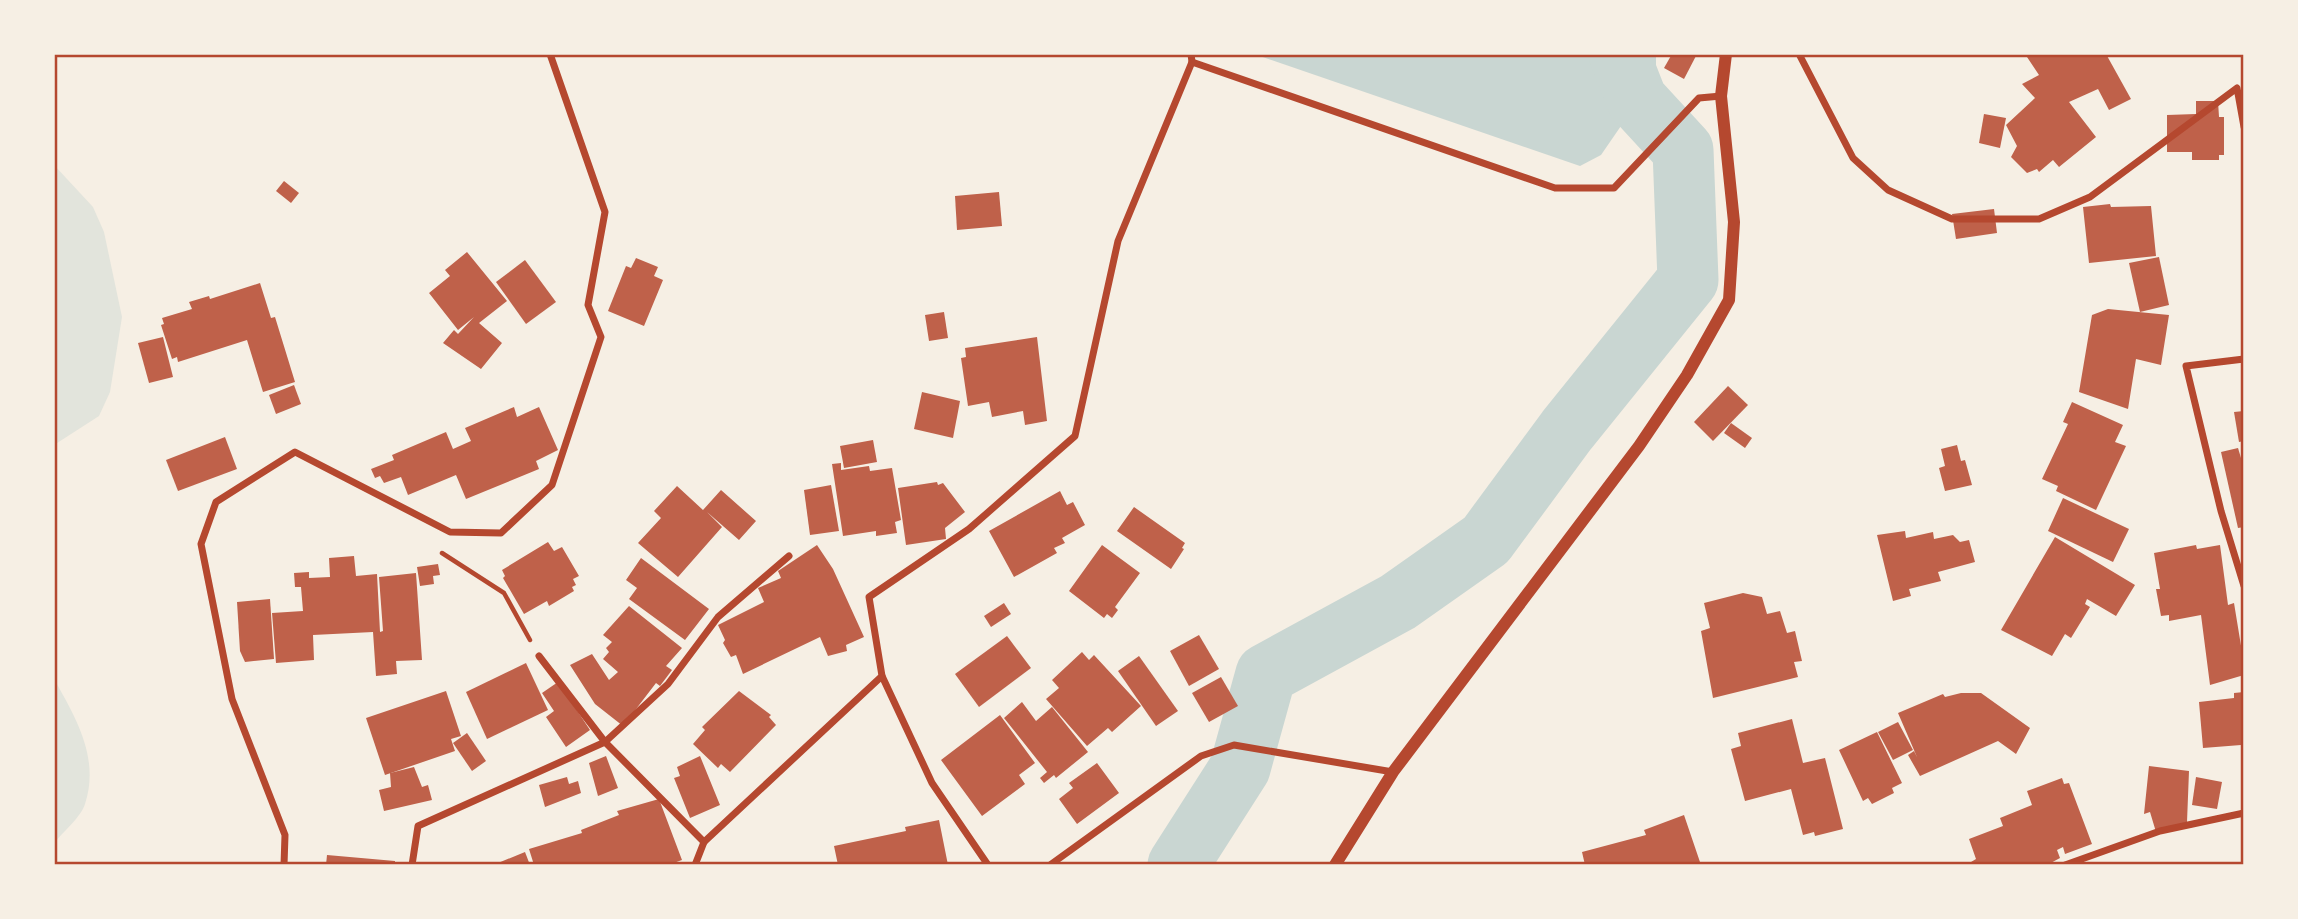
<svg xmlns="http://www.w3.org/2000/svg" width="2298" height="919" viewBox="0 0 2298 919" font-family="Manrope,sans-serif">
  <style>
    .green { fill: #e2e4dc }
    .water { fill: #c9d6d2 }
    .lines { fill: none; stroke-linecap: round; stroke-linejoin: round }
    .river { stroke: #c9d6d2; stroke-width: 61 }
    .building { fill: #bf614a }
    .path { stroke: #b5482f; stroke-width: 4.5 }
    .minor { stroke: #b5482f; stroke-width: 7 }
    .tertiary { stroke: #b5482f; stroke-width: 12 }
    .neatline { fill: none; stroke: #b5482f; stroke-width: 2.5 }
  </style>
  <rect width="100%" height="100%" fill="#f6efe4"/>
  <g class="green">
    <path d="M54 165 93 207 104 232 122 317 110 392 99 416 54 445Z"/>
    <path d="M54 679C76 718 100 758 85 804 81 817 63 832 54 843Z"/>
  </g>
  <path class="water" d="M1254 54H1656V75L1601 155 1580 166Z"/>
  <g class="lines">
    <path class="river" d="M1178 865 1240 768 1266 674 1398 602 1486 540 1567 430 1688 280 1683 150 1637 100 1619 54"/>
  </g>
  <g class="building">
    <path d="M1672 54H1697L1684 79 1664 68Z"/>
    <path d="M2031 54H2106L2131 99 2109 110 2098 89 2069 102 2096 137 2059 167 2053 160 2039 172 2037 169 2027 173 2011 157 2017 146 2006 125 2035 98 2022 84 2039 75 2027 57Z"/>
    <path d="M2196 101H2218L2219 117H2224V155H2219V160H2192V152H2167V115L2196 114Z"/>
    <path d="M1984 114 2006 118 2000 148 1979 143Z"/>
    <path d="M284 181 299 193 291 203 276 191Z"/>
    <path d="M999 192 1002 226 957 230 955 196Z"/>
    <path d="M2110 204 2111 207 2151 206 2156 256 2089 263 2083 207Z"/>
    <path d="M1994 209 1997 233 1956 239 1952 214Z"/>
    <path d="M467 252 507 301 479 323 502 343 481 369 443 343 454 330 458 334 474 317 458 330 429 293 450 276 445 270Z"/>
    <path d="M2159 257 2169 305 2140 312 2129 263Z"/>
    <path d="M636 258 658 267 654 276 663 280 644 326 608 311 626 266 631 268Z"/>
    <path d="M525 260 556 302 526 324 496 282Z"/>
    <path d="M260 283 271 318 275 317 295 382 263 392 247 340 178 362 177 357 172 359 161 325 164 324 162 318 192 309 189 302 209 296 210 299Z"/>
    <path d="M2108 309 2169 315 2161 365 2136 359 2128 409 2079 392 2092 315Z"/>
    <path d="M944 312 948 338 929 341 925 315Z"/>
    <path d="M163 337 173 377 149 383 138 343Z"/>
    <path d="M1037 337 1047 421 1025 425 1023 411 992 417 989 402 968 406 961 358 966 357 965 348Z"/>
    <path d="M294 385 301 404 276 414 269 395Z"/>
    <path d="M1728 386 1748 405 1713 441 1694 422Z"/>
    <path d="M922 392 960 401 953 438 914 429Z"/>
    <path d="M2072 402 2123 425 2115 442 2126 446 2096 510 2056 491 2058 486 2042 479 2068 424 2063 422Z"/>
    <path d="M514 407 517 417 539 407 558 450 536 461 539 469 466 499 456 475 408 495 401 477 384 483 380 476 375 478 371 469 394 460 392 455 446 432 453 449 471 441 465 428Z"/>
    <path d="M2244 411V441L2239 442 2234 412Z"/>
    <path d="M1731 423 1752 438 1745 448 1724 433Z"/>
    <path d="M225 437 237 469 178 491 166 460Z"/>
    <path d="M873 440 877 462 844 468 840 446Z"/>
    <path d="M1957 445 1961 461 1965 460 1972 485 1945 491 1939 468 1945 466 1941 449Z"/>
    <path d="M2238 448 2244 468V527L2238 528 2221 452Z"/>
    <path d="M841 463V470L869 466 870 471 892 468 901 520 895 522 897 533 876 536V531L843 536 832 464Z"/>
    <path d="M937 482 938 485 943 483 965 512 945 528 946 539 906 545 898 488Z"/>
    <path d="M831 485 839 531 810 535 804 490Z"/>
    <path d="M677 486 703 510 721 490 756 521 739 540 707 512 722 527 678 577 638 543 661 518 654 511Z"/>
    <path d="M1060 491 1067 505 1073 502 1085 525 1062 538 1065 543 1054 548 1057 553 1014 577 989 531Z"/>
    <path d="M2063 498 2129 529 2113 562 2048 531Z"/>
    <path d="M1134 507 1185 543 1182 548 1184 549 1171 569 1117 531Z"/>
    <path d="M1905 531 1906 538 1933 532 1934 539 1953 535 1960 542 1969 540 1975 562 1938 572 1941 581 1909 589 1911 596 1893 601 1877 535Z"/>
    <path d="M2055 537 2135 585 2116 616 2087 599 2085 604 2090 607 2071 638 2065 634 2052 656 2001 630Z"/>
    <path d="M548 542 554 551 562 547 579 576 573 579 576 585 572 587 574 591 549 606 547 601 524 614 503 578 505 576 502 570Z"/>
    <path d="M817 545 833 569 864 637 846 645 847 651 828 656 820 637 743 674 736 655 731 657 723 643 725 640 718 625 764 602 758 588 781 578 778 571Z"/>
    <path d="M1102 545 1140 573 1115 607 1118 610 1112 618 1107 614 1104 618 1069 591Z"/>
    <path d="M2196 545 2197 549 2220 545 2228 605 2234 603 2244 664V675L2210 685 2201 615 2169 621V615L2161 616 2156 589H2160L2154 553Z"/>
    <path d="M354 556 356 576 377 574 380 632 383 631 379 577 416 573 422 660 396 661 397 674 376 676 373 632 313 635 314 660 276 663 272 613 303 611 301 587H295L294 573 309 572V578L330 577 329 558Z"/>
    <path d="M641 558 709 609 685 640 629 599 637 588 626 580Z"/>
    <path d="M438 564 440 575 433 576 434 584 420 586 417 567Z"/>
    <path d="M1743 593 1762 597 1767 614 1780 611 1787 633 1795 631 1802 661 1794 662 1798 677 1713 698 1701 631 1710 628 1704 603Z"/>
    <path d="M270 599 274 659 245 662 240 651 237 602Z"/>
    <path d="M1004 603 1011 614 991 627 984 616Z"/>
    <path d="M629 606 682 648 666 666 672 670 660 686 656 683 623 726 595 704 570 665 592 654 609 680 618 672 603 659 609 652 606 648 612 642 603 635Z"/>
    <path d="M1199 635 1219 669 1189 686 1170 651Z"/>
    <path d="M1007 636 1031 668 979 707 955 674Z"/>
    <path d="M1082 652 1089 660 1094 655 1141 706 1112 732 1108 728 1087 746 1046 699 1059 688 1052 680Z"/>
    <path d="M1139 656 1178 711 1156 726 1118 671Z"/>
    <path d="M526 663 548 710 487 739 466 692Z"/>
    <path d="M1221 677 1238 706 1209 722 1192 693Z"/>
    <path d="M558 682 590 730 566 747 546 717 554 711 542 693Z"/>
    <path d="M446 691 461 736 451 739 455 751 385 775 366 718Z"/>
    <path d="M739 691 771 715 769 717 776 725 730 772 721 764 718 768 693 744 705 730 702 727Z"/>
    <path d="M2244 692V753H2241V745L2203 748 2199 702 2234 698V693Z"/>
    <path d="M1961 693H1981L2030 728 2016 754 1998 741 1920 776 1908 755 1914 751 1917 757 1898 713 1943 694 1945 697Z"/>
    <path d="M1022 702 1036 721 1052 707 1088 752 1056 778 1054 775 1044 783 1040 778 1047 772 1004 718Z"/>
    <path d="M1000 715 1035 763 1019 775 1025 784 982 816 941 760Z"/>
    <path d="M1792 719 1803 763 1825 758 1843 829 1815 836 1814 832 1803 835 1791 789 1745 801 1731 749 1741 746 1738 733Z"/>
    <path d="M1898 722 1913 750 1893 760 1878 732Z"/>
    <path d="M1877 732 1902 783 1892 788 1894 793 1872 804 1868 798 1863 801 1839 750Z"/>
    <path d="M467 733 486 761 472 771 453 743Z"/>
    <path d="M606 756 618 788 598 796 589 763Z"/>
    <path d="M700 756 720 805 690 818 674 778 680 776 677 767Z"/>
    <path d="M1097 763 1119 793 1077 824 1059 799 1073 788 1069 783Z"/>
    <path d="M2149 766 2189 771 2187 822 2156 832 2150 812 2144 814Z"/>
    <path d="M414 767 422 787 428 785 432 800 384 811 379 790 391 787 390 773Z"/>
    <path d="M567 777 569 784 578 781 581 793 545 807 539 785Z"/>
    <path d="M2196 777 2222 782 2217 809 2192 805Z"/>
    <path d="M2062 778 2064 784 2069 783 2092 844 2065 854 2063 847 2057 850 2060 858 2047 865H1972L1971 862 1976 859 1969 839 2003 826 2000 818 2032 805 2027 791Z"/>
    <path d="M659 799 682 860 668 865H534L529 849 582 833 581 830 619 815 617 811Z"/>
    <path d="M1684 815 1701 865H1585L1582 852 1646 835 1644 830Z"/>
    <path d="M939 820 948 865H838L834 846 906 831 905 827Z"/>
    <path d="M525 852 530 865 498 863Z"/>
    <path d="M327 855 395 861V865H326Z"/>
  </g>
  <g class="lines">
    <path class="path" d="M442 553 504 593 530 640"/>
    <g class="minor">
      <path d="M1799 54 1853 158 1888 190 1952 219H2039L2090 197 2237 88 2244 127"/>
      <path d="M1192 62 1555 188H1614L1699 98 1721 96"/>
      <path d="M2244 359 2186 366 2221 511 2244 586"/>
      <path d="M539 656 605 742 704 842"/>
      <path d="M882 676 932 783 988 865"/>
      <path d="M284 865 285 835 232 699 201 544 216 502 295 452 450 532 501 533 552 485 601 337 588 305 605 212 550 54"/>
      <path d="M412 865 418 826 605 742 668 684 718 617 789 556"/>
      <path d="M695 865 704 842 882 676 869 597 969 529 1075 436 1118 241 1192 62 1191 54"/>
      <path d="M1050 865 1201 756 1234 745 1393 772"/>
      <path d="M2065 865 2160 831 2244 813"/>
    </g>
    <path class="tertiary" d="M1335 865 1393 772 1639 446 1687 375 1729 300 1734 222 1721 96 1726 54"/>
  </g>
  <rect width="2298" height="919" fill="none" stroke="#f6efe4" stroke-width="112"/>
  <rect x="56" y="56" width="2186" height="807" class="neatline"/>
</svg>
